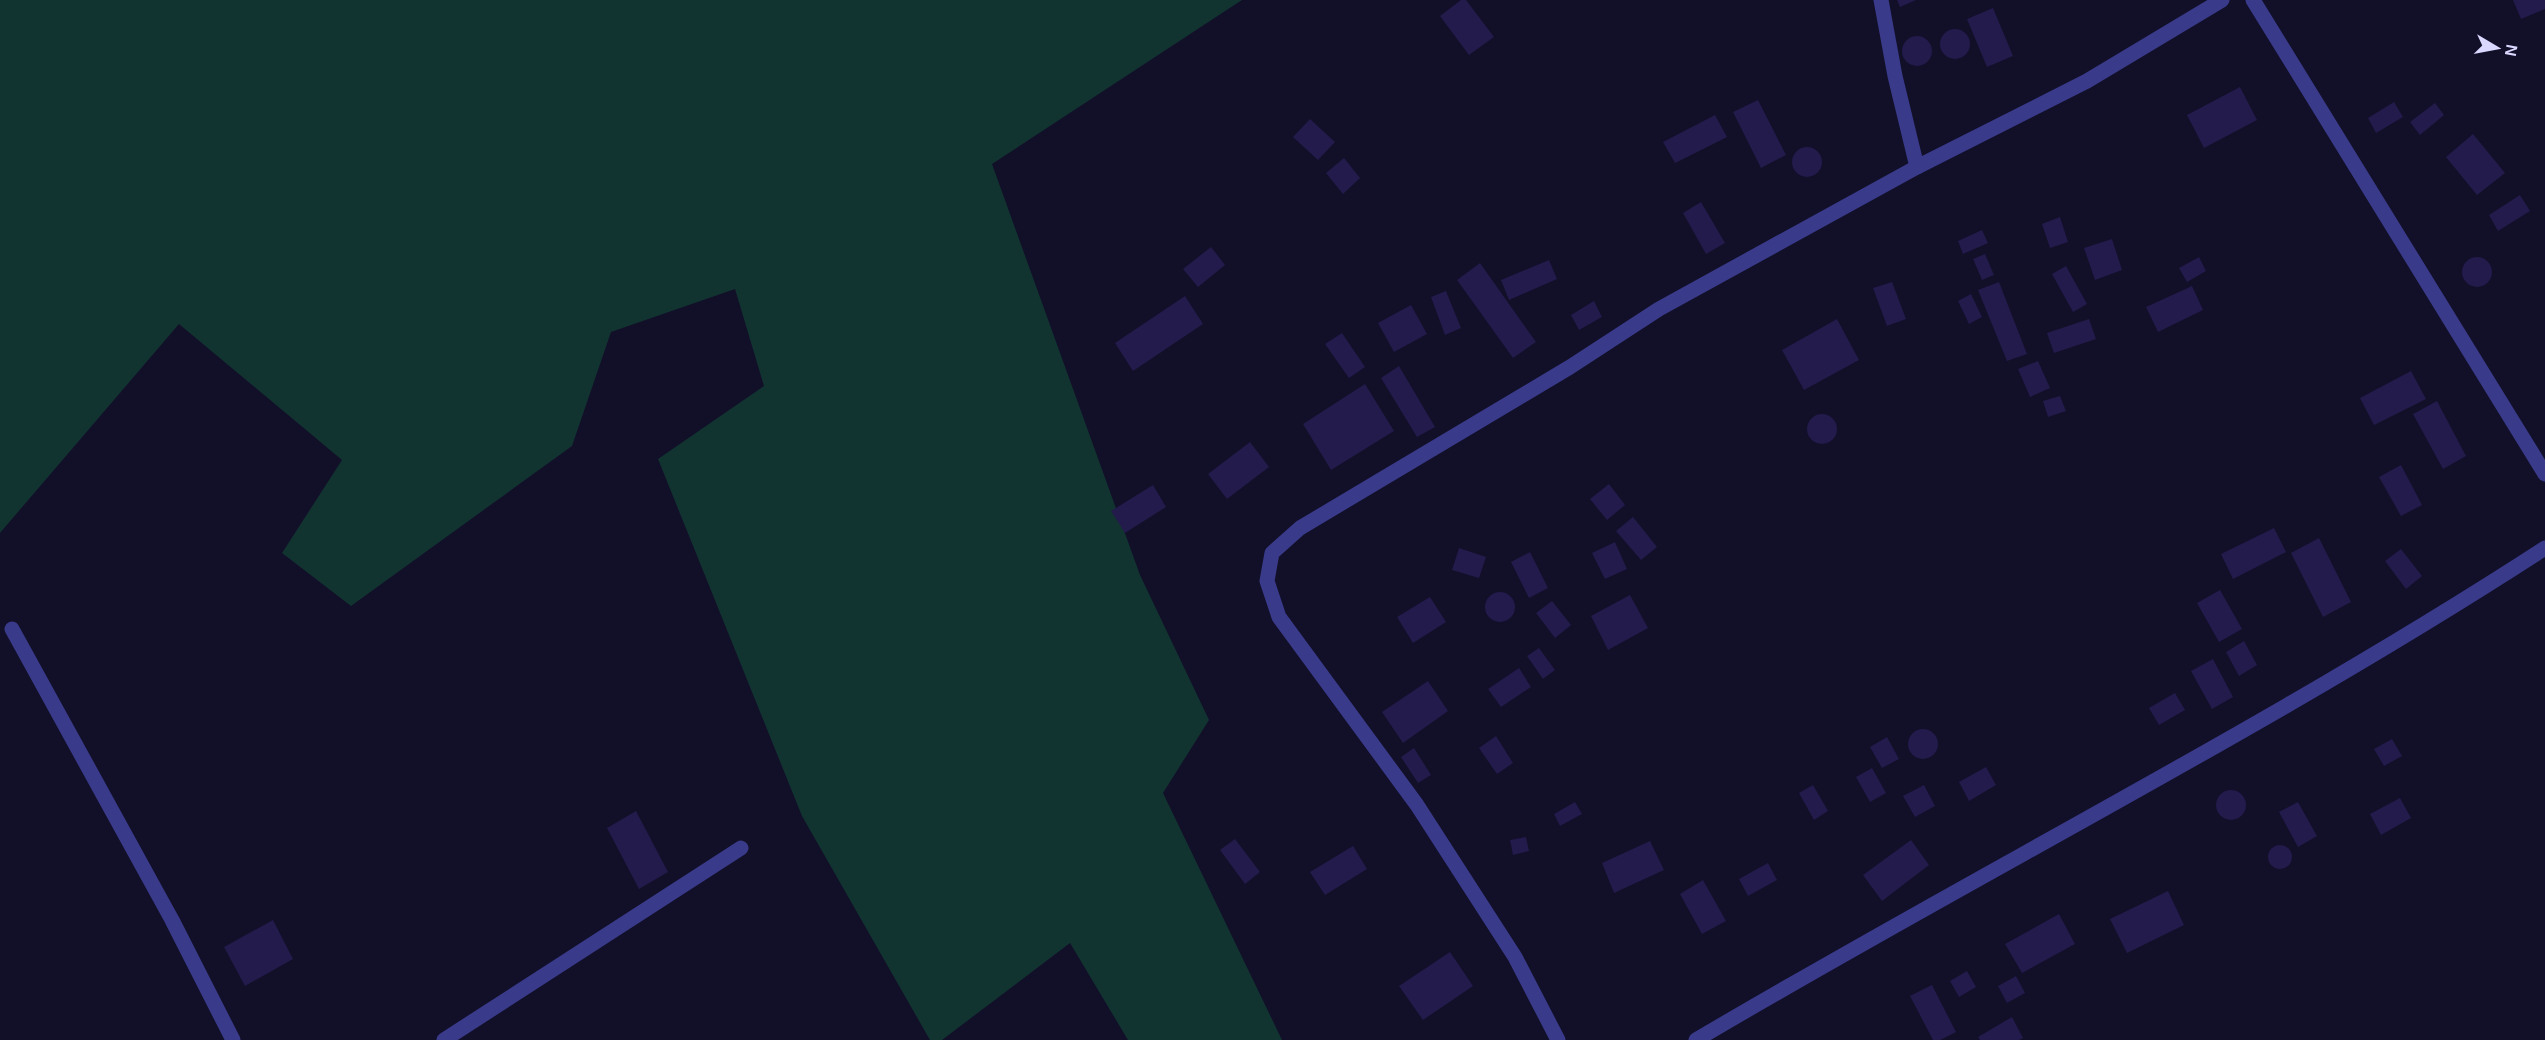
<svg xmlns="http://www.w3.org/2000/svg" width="2545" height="1040" viewBox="0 0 2545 1040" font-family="Helvetica,sans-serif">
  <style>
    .green { fill: #123431 }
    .building { fill: #221b4b }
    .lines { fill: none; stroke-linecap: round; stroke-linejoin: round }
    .street { stroke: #393a8a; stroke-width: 15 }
  </style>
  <rect width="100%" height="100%" fill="#120f29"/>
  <path class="green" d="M0 0H1242L992 164 1140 575 1209 720 1163 793 1282 1040H1128L1070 943 942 1040H930L802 816 658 459 764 386 735 289 611 332 572 446 351 606 282 553 342 460 179 324 0 533Z"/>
  <g class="building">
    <path d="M1461 0H1466L1494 37 1469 55 1440 16Z"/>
    <path d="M1897 0H1916L1900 7Z"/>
    <path d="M2513 0H2545V9L2521 19Z"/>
    <path d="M1993 8 2013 56 1987 67 1967 19Z"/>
    <circle cx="1955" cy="44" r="15"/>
    <circle cx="1917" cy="51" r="15"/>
    <path d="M2240 87 2257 120 2204 148 2187 115Z"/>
    <path d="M1758 100 1786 155 1761 168 1733 112Z"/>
    <path d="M2394 102 2403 117 2376 133 2368 118Z"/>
    <path d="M2435 103 2444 115 2420 135 2410 122Z"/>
    <path d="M1715 115 1727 137 1675 163 1663 142Z"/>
    <path d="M1310 119 1335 142 1318 160 1293 137Z"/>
    <path d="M2473 134 2505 173 2477 195 2446 157Z"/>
    <circle cx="1807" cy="162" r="15"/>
    <path d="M1344 158 1360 178 1343 194 1326 173Z"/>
    <path d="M2520 195 2530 211 2498 231 2489 215Z"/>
    <path d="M1701 202 1725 243 1706 254 1683 213Z"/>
    <path d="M2060 217 2068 242 2050 248 2042 224Z"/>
    <path d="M1982 230 1988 243 1963 254 1958 241Z"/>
    <path d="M2112 239 2122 270 2095 280 2084 248Z"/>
    <path d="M1211 247 1225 265 1198 287 1183 269Z"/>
    <path d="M1985 254 1994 275 1982 280 1973 259Z"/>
    <circle cx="2477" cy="272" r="15"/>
    <path d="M2199 257 2206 271 2187 282 2179 268Z"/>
    <path d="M1549 260 1557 279 1509 300 1501 280Z"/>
    <path d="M1480 263 1536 342 1513 358 1457 280Z"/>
    <path d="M2066 266 2087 304 2073 312 2052 274Z"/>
    <path d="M1892 282 1906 319 1887 326 1873 288Z"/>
    <path d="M1999 282 2027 354 2007 361 1978 290Z"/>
    <path d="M2192 286 2203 310 2158 332 2146 307Z"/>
    <path d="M1446 291 1461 328 1445 335 1431 297Z"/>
    <path d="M1971 294 1982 317 1969 324 1958 301Z"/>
    <path d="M1185 296 1203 324 1133 371 1115 343Z"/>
    <path d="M1594 301 1602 317 1579 330 1571 315Z"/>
    <path d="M1411 305 1427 334 1394 352 1378 323Z"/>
    <path d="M1837 319 1859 360 1804 390 1782 350Z"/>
    <path d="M2089 319 2096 339 2054 353 2047 333Z"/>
    <path d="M1342 333 1365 367 1349 378 1325 344Z"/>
    <path d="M2038 361 2050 388 2030 397 2018 369Z"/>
    <path d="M1399 366 1435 427 1417 437 1381 378Z"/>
    <path d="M2411 371 2426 399 2374 425 2360 398Z"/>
    <path d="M1365 384 1394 431 1331 470 1303 424Z"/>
    <path d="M2060 396 2066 411 2048 417 2043 401Z"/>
    <path d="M2437 401 2466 456 2443 469 2413 414Z"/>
    <circle cx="1822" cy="429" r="15"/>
    <path d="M1250 442 1269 467 1227 499 1208 474Z"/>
    <path d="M2401 465 2422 505 2401 516 2379 477Z"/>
    <path d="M1609 484 1625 505 1607 520 1590 499Z"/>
    <path d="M1153 485 1166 507 1125 533 1111 511Z"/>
    <path d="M1633 517 1657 547 1641 560 1616 531Z"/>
    <path d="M2274 528 2286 552 2233 579 2221 554Z"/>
    <path d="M2319 538 2351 602 2323 617 2291 553Z"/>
    <path d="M1615 542 1627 569 1605 579 1592 553Z"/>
    <path d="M1459 548 1486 557 1479 578 1452 570Z"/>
    <path d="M2401 549 2422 576 2406 589 2385 561Z"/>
    <path d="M1530 552 1548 588 1529 598 1511 562Z"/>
    <path d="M2220 590 2242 629 2219 642 2197 603Z"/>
    <circle cx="1500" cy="607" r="15"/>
    <path d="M1630 595 1648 628 1608 650 1591 616Z"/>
    <path d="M1430 597 1446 622 1413 643 1397 617Z"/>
    <path d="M1552 601 1571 625 1555 638 1536 613Z"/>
    <path d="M2244 641 2257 665 2239 676 2226 652Z"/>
    <path d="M1539 648 1555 670 1543 679 1527 656Z"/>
    <path d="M2213 659 2233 697 2212 709 2191 671Z"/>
    <path d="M1519 668 1531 687 1501 707 1488 689Z"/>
    <path d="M1428 681 1448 711 1403 743 1382 712Z"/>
    <path d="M2175 693 2185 710 2159 725 2149 708Z"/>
    <circle cx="1923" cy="744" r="15"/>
    <path d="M1496 736 1513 763 1497 774 1479 748Z"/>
    <path d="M1887 737 1899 759 1882 768 1870 747Z"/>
    <path d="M2392 739 2402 756 2384 766 2374 749Z"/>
    <path d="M1414 748 1431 775 1418 783 1401 757Z"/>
    <path d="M1986 767 1996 785 1969 801 1959 782Z"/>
    <path d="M1872 768 1886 793 1870 802 1856 777Z"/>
    <path d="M1813 785 1828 811 1814 820 1799 793Z"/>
    <path d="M1924 785 1935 806 1915 817 1903 796Z"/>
    <circle cx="2231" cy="805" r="15"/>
    <path d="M2400 798 2411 818 2381 835 2370 814Z"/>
    <path d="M1575 802 1582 814 1560 826 1554 814Z"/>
    <path d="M2298 802 2317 836 2298 847 2279 812Z"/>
    <path d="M636 811 668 872 639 889 607 828Z"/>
    <path d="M1526 837 1529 851 1513 855 1510 840Z"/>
    <path d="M1235 839 1260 872 1245 884 1220 850Z"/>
    <path d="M1911 840 1929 865 1882 901 1863 875Z"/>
    <path d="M1650 841 1664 870 1614 893 1602 863Z"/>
    <circle cx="2280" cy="857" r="12"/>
    <path d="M1353 846 1367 869 1325 895 1310 872Z"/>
    <path d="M1768 863 1777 880 1748 896 1739 879Z"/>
    <path d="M1703 880 1726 921 1702 934 1680 894Z"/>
    <path d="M2168 891 2184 925 2127 953 2110 919Z"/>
    <path d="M2059 914 2075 944 2022 973 2005 944Z"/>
    <path d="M273 920 293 959 245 986 224 947Z"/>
    <path d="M1450 952 1473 986 1423 1020 1399 986Z"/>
    <path d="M1967 971 1976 987 1959 997 1950 981Z"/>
    <path d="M2016 976 2025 993 2007 1003 1998 986Z"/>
    <path d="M1932 985 1956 1032 1940 1040H1933L1910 996Z"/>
    <path d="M2012 1017 2023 1038 2019 1040H1980L1978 1037Z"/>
  </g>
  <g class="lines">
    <g class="street">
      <path d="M1881 0 1895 76 1917 167"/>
      <path d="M2253 0 2545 474"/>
      <path d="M12 629 172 920 233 1040"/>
      <path d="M444 1040 741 848"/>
      <path d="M1558 1040 1515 957 1417 805 1279 617 1267 581 1272 553 1300 528 1570 367 1659 309 1917 167 2087 81 2222 0"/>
      <path d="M1696 1040C1978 873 2271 726 2545 548"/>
    </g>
  </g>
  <g transform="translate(2497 48) rotate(100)" stroke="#120f29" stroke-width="4.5" paint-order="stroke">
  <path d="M0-4.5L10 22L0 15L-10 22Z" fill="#dad8ff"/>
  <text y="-9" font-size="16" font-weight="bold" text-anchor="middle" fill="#dad8ff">N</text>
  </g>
</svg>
